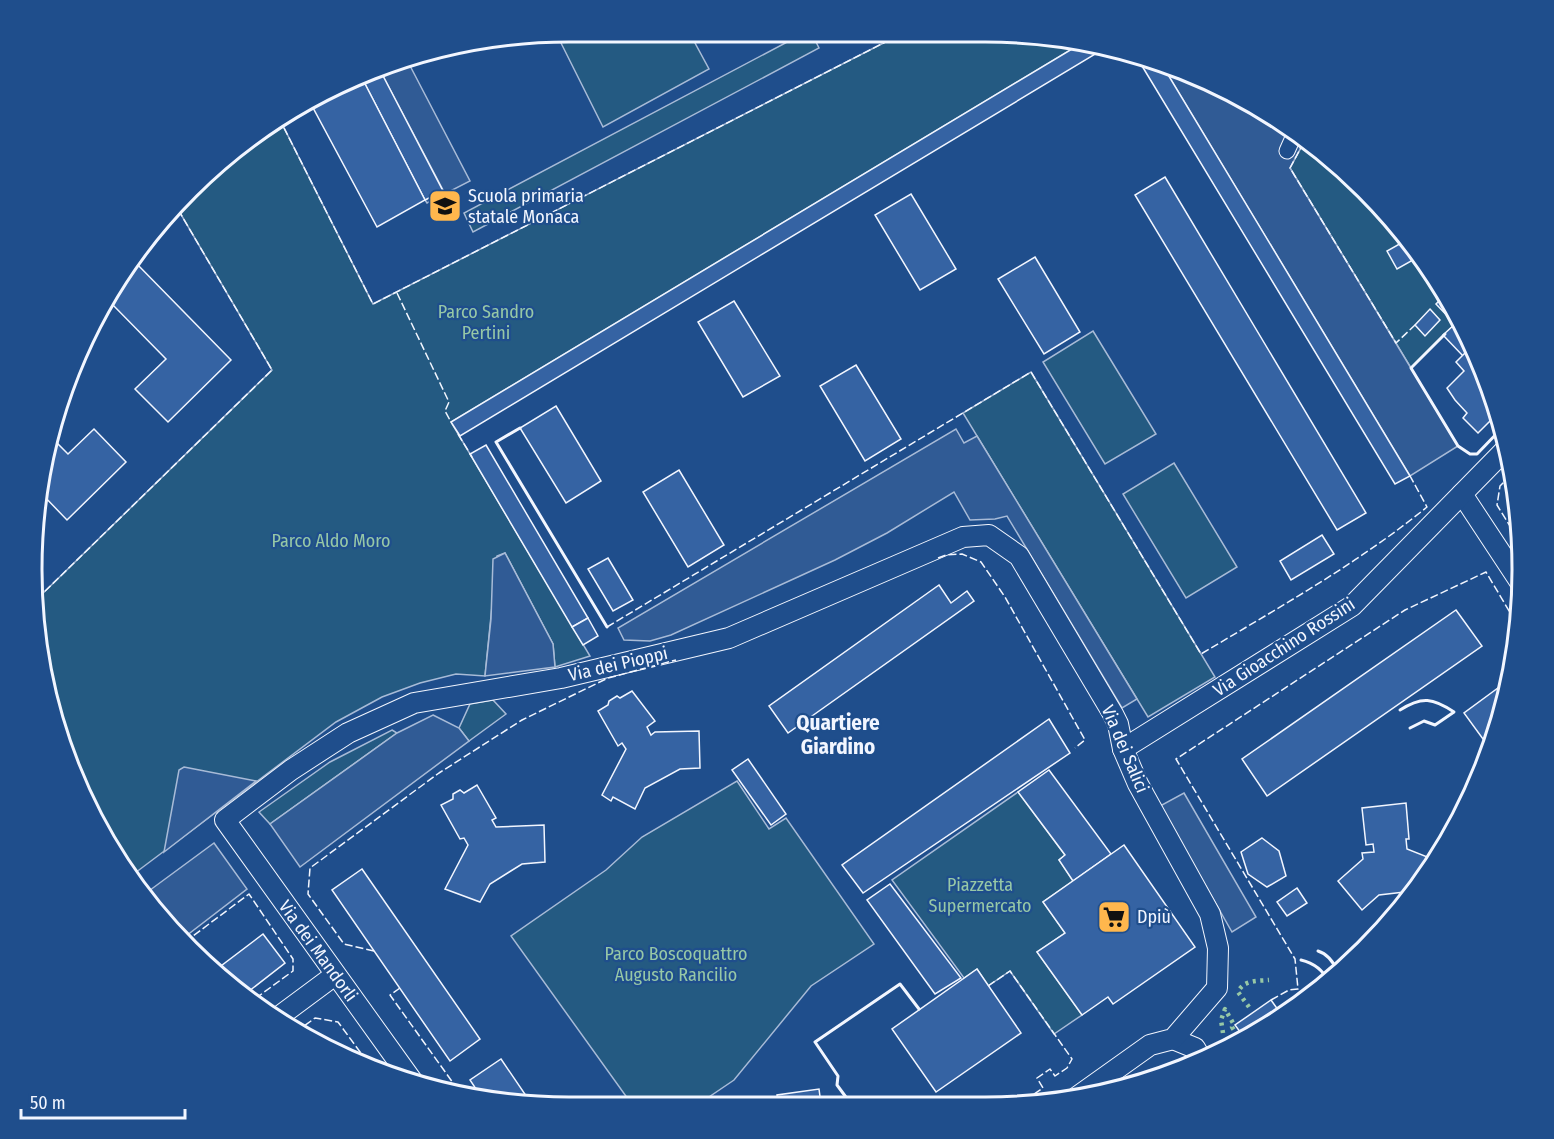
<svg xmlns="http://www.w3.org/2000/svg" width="1554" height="1139" viewBox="0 0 1554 1139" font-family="'Fira Sans Condensed',sans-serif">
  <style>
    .green { fill: #245a82; stroke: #a8bbd7; stroke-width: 1.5 }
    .parking { fill: #305b95; stroke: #a8bbd7; stroke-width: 1.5 }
    .building { fill: #3563a3; stroke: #f2f6ff; stroke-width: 1.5 }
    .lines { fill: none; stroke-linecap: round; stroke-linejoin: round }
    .pedestrian-casing { stroke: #f2f6ff; stroke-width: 17 }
    .minor-casing { stroke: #f2f6ff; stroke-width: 22 }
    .pedestrian { stroke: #1f4e8c; stroke-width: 15 }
    .minor { stroke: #1f4e8c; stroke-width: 20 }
    .hedge { stroke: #97c8a6; stroke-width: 4.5; stroke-dasharray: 3 4.5; stroke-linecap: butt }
    .fence { stroke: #f2f6ff; stroke-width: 1.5; stroke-dasharray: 8 3; stroke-linecap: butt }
    .wall { stroke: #f2f6ff; stroke-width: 3 }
    .labels { text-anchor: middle; stroke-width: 4.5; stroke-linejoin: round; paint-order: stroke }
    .poi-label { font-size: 18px; fill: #f2f6ff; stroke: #1f4e8c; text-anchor: start }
    .park-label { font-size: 18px; fill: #97c8a6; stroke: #1f4e8c }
    .street-label { font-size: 18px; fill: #f2f6ff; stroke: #1f4e8c }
    .quarter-label { font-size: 21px; font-weight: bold; fill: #f2f6ff; stroke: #1f4e8c }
    .rim { fill: none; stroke: #f2f6ff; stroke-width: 3 }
  </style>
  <rect width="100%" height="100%" fill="#1f4e8c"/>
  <g class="green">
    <path d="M570 32H689L709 69 603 127 556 33Z"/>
    <path d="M806 32H811L819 48 473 232 464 213Z"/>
    <path d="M905 32 1019 33 1082 43 451 422 590 656 555 667 553 644 505 553 497 556 485 676 456 674 420 683 382 697 336 722 131 876 72 775 36 639 37 599 272 370 176 206 271 122 279 118 373 304Z"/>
    <path d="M1304 142 1411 242 1445 295 1455 324 1411 368 1290 168Z"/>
    <path d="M1093 331 1156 434 1105 464 1043 362Z"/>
    <path d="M1031 372 1215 677 1148 717 963 413Z"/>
    <path d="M1174 463 1237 567 1186 598 1123 494Z"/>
    <path d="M493 700 506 714 469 741 459 728 470 704Z"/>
    <path d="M392 730 397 733 270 824 259 812 330 762Z"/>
    <path d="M737 781 769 829 786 818 874 944 811 986 734 1080 697 1105 633 1106 511 936 606 870 642 837Z"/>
    <path d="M1018 792 1065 855 1059 860 1073 881 1043 902 1065 933 1037 952 1082 1015 1054 1034 1010 971 988 986 977 969 964 978 892 880Z"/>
  </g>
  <g class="parking">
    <path d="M711 32H761V34L750 38H728Z"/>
    <path d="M407 60 470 181 427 203 425 200 443 190 381 72Z"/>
    <path d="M1164 68 1283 122 1304 142 1290 168 1458 446 1410 476Z"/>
    <path d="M956 429 964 443 977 436 1137 699 1122 708 1007 516 995 519 970 520 954 492 887 533 835 560 671 635 650 641 624 640 618 628Z"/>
    <path d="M505 553 553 644 555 667 485 676 491 619 493 559Z"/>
    <path d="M433 715 459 728 469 741 300 867 270 824 397 733Z"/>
    <path d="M184 767 256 781 164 852 179 770Z"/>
    <path d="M1184 793 1256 917 1232 932 1160 806Z"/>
    <path d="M214 843 247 889 182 939 142 896Z"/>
  </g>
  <g class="building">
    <path d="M1082 43 1107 47 460 436 451 422Z"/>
    <path d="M1136 56 1164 68 1410 476 1395 484Z"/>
    <path d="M381 72 443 191 425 200 363 80Z"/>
    <path d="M363 80 425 200 377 227 311 104Z"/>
    <path d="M1165 177 1366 513 1337 530 1135 195Z"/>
    <path d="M911 194 956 269 920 290 875 215Z"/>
    <path d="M1403 242 1413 260 1397 269 1387 251Z"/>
    <path d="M1035 257 1080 332 1044 354 998 279Z"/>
    <path d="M134 261 231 360 168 422 135 389 166 359 108 300Z"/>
    <path d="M1445 295 1467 331 1472 346 1463 356 1443 335 1455 324 1436 304Z"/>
    <path d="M734 301 780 376 743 397 698 322Z"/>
    <path d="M1430 309 1440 320 1425 336 1415 325Z"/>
    <path d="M1472 346 1498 413 1478 433 1463 418 1467 413 1455 400 1447 388 1464 371 1456 362Z"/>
    <path d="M856 365 901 439 865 461 820 386Z"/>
    <path d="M556 406 601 481 566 503 520 428Z"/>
    <path d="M94 429 126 462 67 520 41 493 42 465 51 437 68 454Z"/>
    <path d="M486 445 588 618 572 627 470 454Z"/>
    <path d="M679 470 724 545 688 567 643 492Z"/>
    <path d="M1322 535 1334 554 1291 580 1280 561Z"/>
    <path d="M608 558 633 600 613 611 588 569Z"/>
    <path d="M939 585 951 603 967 591 974 601 788 733 769 706Z"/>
    <path d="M1456 610 1482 646 1267 796 1242 759Z"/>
    <path d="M588 618 598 636 583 645 572 627Z"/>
    <path d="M1502 685 1506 691 1491 750 1464 713Z"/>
    <path d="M632 691 655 721 647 727 651 735 655 732 699 731 700 768 680 769 645 788 635 809 613 797 611 801 602 795 626 749 622 743 618 746 598 711 608 705 609 701 617 696 620 698Z"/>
    <path d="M1049 719 1070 753 863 893 842 865Z"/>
    <path d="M748 759 786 814 771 825 732 770Z"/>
    <path d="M1049 770 1111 854 1073 881 1059 860 1065 855 1018 792Z"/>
    <path d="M477 785 496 818 492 820 496 827 544 825 545 862 522 864 490 884 480 902 445 889 468 845 464 838 460 839 441 805 453 799V794L460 790 464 793Z"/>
    <path d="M1406 803 1409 839H1406L1407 849 1435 860 1413 891 1379 895 1362 910 1338 881 1363 859 1362 853 1374 852 1373 844 1366 845 1362 808Z"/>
    <path d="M1262 838 1279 851 1286 876 1267 887 1248 874 1241 852Z"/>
    <path d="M1124 845 1195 947 1113 1004 1108 997 1082 1015 1037 952 1065 933 1043 902Z"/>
    <path d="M362 869 480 1039 450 1061 332 890Z"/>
    <path d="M890 884 961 978 935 994 867 900Z"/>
    <path d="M1297 888 1307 903 1287 916 1277 902Z"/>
    <path d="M263 934 285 963 244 995 213 972Z"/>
    <path d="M977 969 1021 1033 936 1092 892 1029Z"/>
    <path d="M1271 1000 1281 1014 1243 1036 1235 1025Z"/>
    <path d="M501 1059 533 1106 482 1098 470 1080Z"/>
    <path d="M819 1089 821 1104 778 1105 777 1095Z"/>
  </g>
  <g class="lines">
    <g class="pedestrian-casing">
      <path id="pedestrian" d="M1287 151 1295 133"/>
    </g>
    <g class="minor-casing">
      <g id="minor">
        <path d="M1462 494 1520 582"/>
        <path d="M1123 749 1352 606 1507 448"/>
        <path d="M277 1018 335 975"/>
        <path d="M1173 1039 1195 1048 1202 1060"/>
        <path d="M413 1082 225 820 291 770 348 733 414 703 561 678 729 638 963 537 989 535 1019 556 1113 714 1118 724 1123 749 1138 784 1210 914 1218 948 1217 988 1173 1039 1150 1045 1077 1097"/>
      </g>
    </g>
    <use href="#pedestrian" class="pedestrian"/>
    <use href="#minor" class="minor"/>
    <g class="hedge">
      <path d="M1249 1007 1238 992C1243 980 1258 981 1269 980"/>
      <path d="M1223 1033 1221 1020 1225 1009 1233 1023 1232 1027 1239 1038"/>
    </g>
    <g class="fence">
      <path d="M279 118 373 304 905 32"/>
      <path d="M1304 142 1290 168 1396 343 1415 325"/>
      <path d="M397 293 449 402 445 411 451 422"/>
      <path d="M458 434 472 457"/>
      <path d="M1511 475 1500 486 1497 505 1521 544"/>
      <path d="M938 558 946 555 962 554 981 562 1005 597 1085 740 1075 748"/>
      <path d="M37 599 272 370 176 206"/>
      <path d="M607 627 1031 372 1201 654C1278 608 1357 564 1427 507L1409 474"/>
      <path d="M185 942 249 894 293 959V971L252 1001"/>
      <path d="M374 951 344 944 308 894 310 868 439 773 522 720 608 678 676 660"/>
      <path d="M988 986 1010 971 1072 1059 1067 1068 1055 1076 1050 1069 1037 1078 1043 1088 1021 1103"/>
      <path d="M400 988 390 995 461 1094"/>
      <path d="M1271 1000 1289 990 1298 989 1295 959 1176 759 1405 610 1486 572 1518 626"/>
      <path d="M296 1032 315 1018 338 1022 369 1064"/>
      <path d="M1137 1081C1150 1072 1160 1066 1177 1070"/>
    </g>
    <g class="wall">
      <path d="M1445 334 1411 368 1458 446 1470 454H1477L1503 427"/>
      <path d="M520 428 496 442 607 627"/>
      <path d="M1400 710C1422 696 1433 698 1454 712L1435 725 1424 721 1410 728"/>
      <path d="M1318 951C1328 954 1334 963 1338 972"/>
      <path d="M1301 960C1313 963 1323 970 1328 981"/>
      <path d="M851 1104 837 1085 838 1076 815 1042 900 984 919 1009"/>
    </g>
  </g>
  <defs>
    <g id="school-square" transform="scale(1.725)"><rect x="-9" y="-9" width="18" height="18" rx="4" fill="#ffb74d" stroke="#1f4e8c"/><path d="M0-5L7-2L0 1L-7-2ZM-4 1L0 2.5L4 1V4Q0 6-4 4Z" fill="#111"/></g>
    <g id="supermarket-square" transform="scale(1.725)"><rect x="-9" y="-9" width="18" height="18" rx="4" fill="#ffb74d" stroke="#1f4e8c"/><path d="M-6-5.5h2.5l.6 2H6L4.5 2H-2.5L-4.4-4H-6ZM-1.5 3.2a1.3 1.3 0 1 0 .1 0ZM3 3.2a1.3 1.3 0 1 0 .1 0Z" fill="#111"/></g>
  </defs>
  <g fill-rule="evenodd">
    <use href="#school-square" x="445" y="206"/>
    <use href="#supermarket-square" x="1114" y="917"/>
  </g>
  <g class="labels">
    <g class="poi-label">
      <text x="468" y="202">Scuola primaria<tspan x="468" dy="21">statale Monaca</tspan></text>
      <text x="1137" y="923">Dpiù</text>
    </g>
    <g class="park-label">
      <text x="486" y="318">Parco Sandro<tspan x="486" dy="21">Pertini</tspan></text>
      <text x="331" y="547">Parco Aldo Moro</text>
      <text x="980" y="891">Piazzetta<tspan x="980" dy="21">Supermercato</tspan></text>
      <text x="676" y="960">Parco Boscoquattro<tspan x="676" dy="21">Augusto Rancilio</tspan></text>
    </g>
    <g class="street-label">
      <text transform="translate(1284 647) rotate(-33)" y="6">Via Gioacchino Rossini</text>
      <text transform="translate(618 664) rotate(-13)" y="6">Via dei Pioppi</text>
      <text transform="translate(1125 749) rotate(67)" y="6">Via dei Salici</text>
      <text transform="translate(318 951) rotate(54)" y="6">Via dei Mandorli</text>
    </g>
    <g class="quarter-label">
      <text x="838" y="730">Quartiere<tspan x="838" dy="24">Giardino</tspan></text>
    </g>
  </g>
  <path d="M0 0H1554V1139H0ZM569 42H985A527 527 0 0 1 1512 569V570A527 527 0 0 1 985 1097H569A527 527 0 0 1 42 570V569A527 527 0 0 1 569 42Z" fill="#1f4e8c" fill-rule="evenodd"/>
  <path class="rim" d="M569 42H985A527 527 0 0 1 1512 569V570A527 527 0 0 1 985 1097H569A527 527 0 0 1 42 570V569A527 527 0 0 1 569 42Z"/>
  <path d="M21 1109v9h164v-9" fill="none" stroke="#f2f6ff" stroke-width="3"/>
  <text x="30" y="1109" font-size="18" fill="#f2f6ff" stroke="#1f4e8c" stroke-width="4.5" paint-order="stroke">50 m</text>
</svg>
